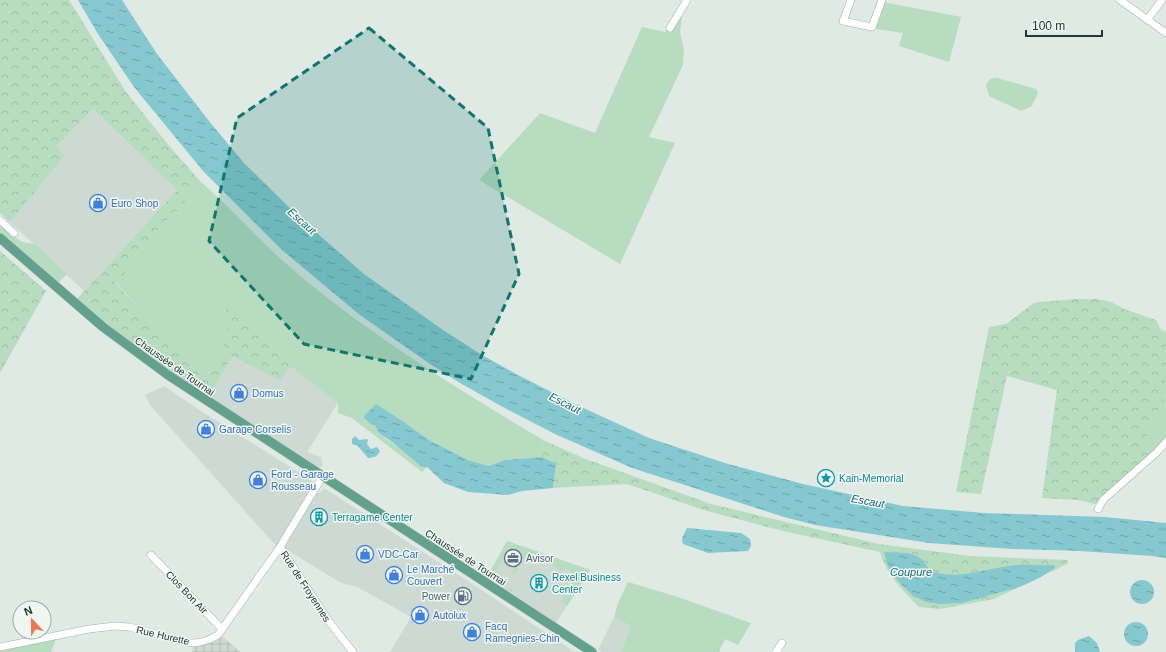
<svg xmlns="http://www.w3.org/2000/svg" width="1166" height="652" viewBox="0 0 1166 652" font-family="Arial,sans-serif">
  <style>
    .built { fill: #cddad3 }
    .industrial { fill: url(#industrial-grid) }
    .green { fill: #b7dcbf }
    .forest { fill: url(#forest-crowns) }
    .water { fill: url(#water-ripples) }
    .lines { fill: none; stroke-linecap: round; stroke-linejoin: round }
    .minor-casing { stroke: #a2b2ab; stroke-width: 8 }
    .major-casing { stroke: #bcc4c2; stroke-width: 10 }
    .minor { stroke: #fff; stroke-width: 7 }
    .major { stroke: #63a08e; stroke-width: 9 }
    .marked { fill: #0f766e; fill-opacity: 0.2; stroke: #0f766e; stroke-width: 3; stroke-dasharray: 8 5; stroke-linejoin: round }
    .labels { text-anchor: middle; stroke-width: 3; stroke-linejoin: round; paint-order: stroke }
    .shop-label { font-size: 10px; fill: #366cbe; stroke: #eff7f3; text-anchor: start }
    .street-label { font-size: 10px; fill: #203a32; stroke: #eff7f3 }
    .culture-label { font-size: 10px; fill: #0d838f; stroke: #eff7f3; text-anchor: start }
    .service-label { font-size: 10px; fill: #4e5e75; stroke: #eff7f3; text-anchor: start }
    .water-label { font-size: 11px; font-style: italic; fill: #1a6a75; stroke: #eff7f3 }
  </style>
  <defs>
    <pattern id="industrial-grid" width="8" height="8" patternUnits="userSpaceOnUse"><rect width="8" height="8" fill="#cddad3"/><path d="M0 4h8M4 0v8" fill="none" stroke="#b0bcb6"/></pattern>
    <pattern id="forest-crowns" width="20" height="18" patternUnits="userSpaceOnUse"><rect width="20" height="18" fill="#b7dcbf"/><path d="M2 6a3 3 0 1 1 6 0M12 15a3 3 0 1 1 6 0" fill="none" stroke="#9dbea5"/></pattern>
    <pattern id="water-ripples" width="26" height="14" patternUnits="userSpaceOnUse"><rect width="26" height="14" fill="#86c8d0"/><path d="M2 4q2-2 4 0t4 0M15 11q2-2 4 0t4 0" fill="none" stroke="#6da3a9"/></pattern>
  </defs>
  <rect width="100%" height="100%" fill="#dfeae4"/>
  <g class="built">
    <path d="M93 109 177 190 84 291 10 222 64 157 57 146Z"/>
    <path d="M232 356 280 380 290 366 338 403 307 452 321 457 323 465 319 468H315L209 398Z"/>
    <path d="M164 386 201 411 311 480 313 486 277 547 150 405 145 395Z"/>
    <path d="M324 488 477 587 575 652H390L411 617 357 587 341 583 284 548V545L315 494 321 492Z"/>
    <path d="M507 541 590 570 556 623 487 577Z"/>
    <path d="M614 617 631 626 621 650V652H602L598 650Z"/>
  </g>
  <path class="industrial" d="M220 634 240 652H192L193 646Z"/>
  <g class="green">
    <path d="M883 2 961 17 949 62 899 46 903 33 876 29Z"/>
    <path d="M676 12 682 14 680 32 684 49 683 65 649 137 675 143 620 264 479 180 540 113 595 133 642 27 665 32Z"/>
    <path d="M993 78H997L1036 89 1038 93 1032 106 1021 111 989 96 986 85 989 80Z"/>
    <path d="M201 182C230 207 255 236 284 262 363 331 453 386 543 440L542 457 504 460 489 466 468 460 429 440 404 422 375 425 385 438 427 467 422 472 352 418 338 413V403L290 366 280 380 232 356 218 381 145 316 115 281 127 272 123 268 165 222 174 215Z"/>
    <path d="M0 226 22 242 35 244 67 274 58 283 0 233Z"/>
    <path d="M1166 394V447L1149 457 1146 438Z"/>
    <path d="M507 541 590 570 567 606 553 596 561 601 576 576 565 568 561 571 542 558 540 560 528 552 514 574 512 572 520 559 509 552 490 578 509 590 511 587 513 589 511 592 490 579 488 576Z"/>
    <path d="M628 582 678 597 751 623 738 645 725 639 719 652H621V651L631 626 614 617 618 603Z"/>
    <path d="M56 639 51 652H0V649Z"/>
  </g>
  <g class="forest">
    <path d="M0 0H69L126 92 171 148 201 182 174 215 165 222 123 268 127 272 115 282 145 316 210 374 223 348 228 330 221 313 234 304 290 366 280 380 232 356 209 398 123 337 77 299 177 190 93 109 57 146 64 157 10 222 0 213Z"/>
    <path d="M0 251 46 291 0 373Z"/>
    <path d="M1076 299H1096L1108 301 1119 306 1124 309 1156 320 1161 330 1166 332V394L1146 438 1149 457 1102 501 1095 504 1078 500 1042 498 1057 390 1007 376 981 494 956 492 989 327 1006 324 1034 303 1040 302Z"/>
    <path d="M543 440 583 458 711 504 879 544 970 556 1068 560 1067 564 994 599 940 609 919 607C903 591 886 574 880 552L783 531 707 511 627 484 553 488 556 464 542 457Z"/>
  </g>
  <g class="water">
    <path d="M78 0H122L157 54 209 121 244 163 303 221 364 274 443 330 482 355 518 375 579 406 649 438 728 464 803 484 903 506 984 513 1105 517 1166 523V558L1152 556 1080 551 1012 549 929 543 815 525 784 517 632 468 555 434 501 406 460 383 430 364 360 315 282 250 203 171 134 87 98 34Z"/>
    <path d="M376 404 404 422 429 440 468 460 489 466 504 460 542 457 556 464 553 488 522 491 508 495 468 492 444 483 427 467 421 466 392 442 378 432 375 425 371 424 364 418 365 415Z"/>
    <path d="M355 436 359 440 367 439 368 440 367 444 371 449 377 447 380 451C377 457 375 457 368 458L357 445 352 444V439Z"/>
    <path d="M687 528 741 533 750 539 751 546 748 551 708 553 683 544 682 538Z"/>
    <path d="M884 552C894 553 911 551 920 558 927 563 928 572 937 573 964 579 990 567 1017 565 1029 564 1041 566 1054 565L1055 568 1041 577 1022 586 962 603 941 604 927 602 913 596 898 581 888 566Z"/>
    <circle cx="1142" cy="592" r="12"/>
    <circle cx="1136" cy="634" r="12"/>
    <path d="M1089 636 1097 643 1100 652H1075V643L1078 640Z"/>
  </g>
  <g class="lines">
    <g class="minor-casing">
      <g id="minor">
        <path d="M851 0 843 21 872 27 882 0"/>
        <path d="M1120 0 1166 33"/>
        <path d="M1148 19 1162 0"/>
        <path d="M670 28 687 0"/>
        <path d="M0 220 14 233"/>
        <path d="M322 477 280 547 330 623 353 652"/>
        <path d="M1098 509 1103 500 1156 453 1166 442"/>
        <path d="M151 555 222 629"/>
        <path d="M0 647 89 629 115 626 129 627 190 643C201 643 208 641 218 635L280 547"/>
        <path d="M776 652 782 643"/>
      </g>
    </g>
    <g class="major-casing">
      <path id="major" d="M0 238 103 327 168 375 592 652"/>
    </g>
    <use href="#minor" class="minor"/>
    <use href="#major" class="major"/>
  </g>
  <path class="marked" d="M369 28 488 128 519 274 471 379 304 344 209 241 237 118Z"/>
  <defs>
    <g id="shop-ring" transform="scale(0.9)"><circle r="9.5" fill="#eff7f3" stroke="#3f7fe0" stroke-width="1.5"/><path d="M-5-2.5h2.3a2.7 3.5 0 0 1 5.4 0H5L5.5 6h-11ZM-1.5-2.5h3a1.5 2.3 0 0 0-3 0Z" fill="#3f7fe0"/></g>
    <g id="sight-ring" transform="scale(0.9)"><circle r="9.5" fill="#eff7f3" stroke="#0f9aa8" stroke-width="1.5"/><path d="M0-6L1.8-2.2L6-1.7L2.9 1.2L3.7 5.4L0 3.3L-3.7 5.4L-2.9 1.2L-6-1.7L-1.8-2.2Z" fill="#0f9aa8"/></g>
    <g id="building-ring" transform="scale(0.9)"><circle r="9.5" fill="#eff7f3" stroke="#0f9aa8" stroke-width="1.5"/><path d="M-4-6H4V6H1V3H-1V6H-4ZM-2.5-4.3h1.7v1.8h-1.7ZM.8-4.3h1.7v1.8H.8ZM-2.5-1h1.7V.8h-1.7ZM.8-1h1.7V.8H.8Z" fill="#0f9aa8"/></g>
    <g id="office-ring" transform="scale(0.9)"><circle r="9.5" fill="#eff7f3" stroke="#5c6f8a" stroke-width="1.5"/><path d="M-6-3h4V-5.5h4V-3h4V5H-6ZM-1-4.5V-3h2v-1.5ZM-6 0V1H6V0Z" fill="#5c6f8a"/></g>
    <g id="fuel-ring" transform="scale(0.9)"><circle r="9.5" fill="#eff7f3" stroke="#5c6f8a" stroke-width="1.5"/><path d="M-5.5-6h7V0h2V4h1.3V-2.5L3-4.5l.8-.8L6-3V5H2.5V1h-1V6h-7ZM-4.2-4.7v3.2H.2V-4.7Z" fill="#5c6f8a"/></g>
  </defs>
  <g fill-rule="evenodd">
    <use href="#shop-ring" x="98" y="203"/>
    <use href="#shop-ring" x="239" y="393"/>
    <use href="#shop-ring" x="206" y="429"/>
    <use href="#sight-ring" x="826" y="478"/>
    <use href="#shop-ring" x="258" y="480"/>
    <use href="#building-ring" x="319" y="517"/>
    <use href="#shop-ring" x="365" y="554"/>
    <use href="#office-ring" x="513" y="558"/>
    <use href="#shop-ring" x="394" y="575"/>
    <use href="#building-ring" x="539" y="583"/>
    <use href="#fuel-ring" x="463" y="596"/>
    <use href="#shop-ring" x="420" y="615"/>
    <use href="#shop-ring" x="472" y="632"/>
  </g>
  <g class="labels">
    <g class="shop-label">
      <text x="111" y="207">Euro Shop</text>
      <text x="252" y="397">Domus</text>
      <text x="219" y="433">Garage Corselis</text>
      <text x="271" y="478">Ford - Garage<tspan x="271" dy="12">Rousseau</tspan></text>
      <text x="378" y="558">VDC-Car</text>
      <text x="407" y="573">Le Marché<tspan x="407" dy="12">Couvert</tspan></text>
      <text x="433" y="619">Autolux</text>
      <text x="485" y="630">Facq<tspan x="485" dy="12">Ramegnies-Chin</tspan></text>
    </g>
    <g class="street-label">
      <text transform="translate(175 366) rotate(35)" y="4">Chaussée de Tournai</text>
      <text transform="translate(466 557) rotate(33)" y="4">Chaussée de Tournai</text>
      <text transform="translate(306 586) rotate(57)" y="4">Rue de Froyennes</text>
      <text transform="translate(187 592) rotate(46)" y="4">Clos Bon Air</text>
      <text transform="translate(163 635) rotate(13)" y="4">Rue Hurette</text>
    </g>
    <g class="culture-label">
      <text x="839" y="482">Kain-Memorial</text>
      <text x="332" y="521">Terragame Center</text>
      <text x="552" y="581">Rexel Business<tspan x="552" dy="12">Center</tspan></text>
    </g>
    <g class="service-label">
      <text x="526" y="562">Avisor</text>
      <text x="450" y="600" text-anchor="end">Power</text>
    </g>
    <g class="water-label">
      <text transform="translate(302 221) rotate(42)" y="4">Escaut</text>
      <text transform="translate(565 403) rotate(27)" y="4">Escaut</text>
      <text transform="translate(868 501) rotate(10)" y="4">Escaut</text>
      <text x="911" y="576">Coupure</text>
    </g>
  </g>
  <g transform="translate(32 620) rotate(338)"><circle r="19" fill="#eff7f3" stroke="#9caba6"/>
  <path d="M0-3L7 15L0 10L-7 15Z" fill="#f27455"/>
  <text y="-6" font-size="11" font-weight="bold" text-anchor="middle" fill="#203a32">N</text>
  </g>
  <path d="M1026 30v6h76v-6" fill="none" stroke="#203a32" stroke-width="2"/>
  <text x="1032" y="30" font-size="12" fill="#203a32" stroke="#eff7f3" stroke-width="3" paint-order="stroke">100 m</text>
</svg>
